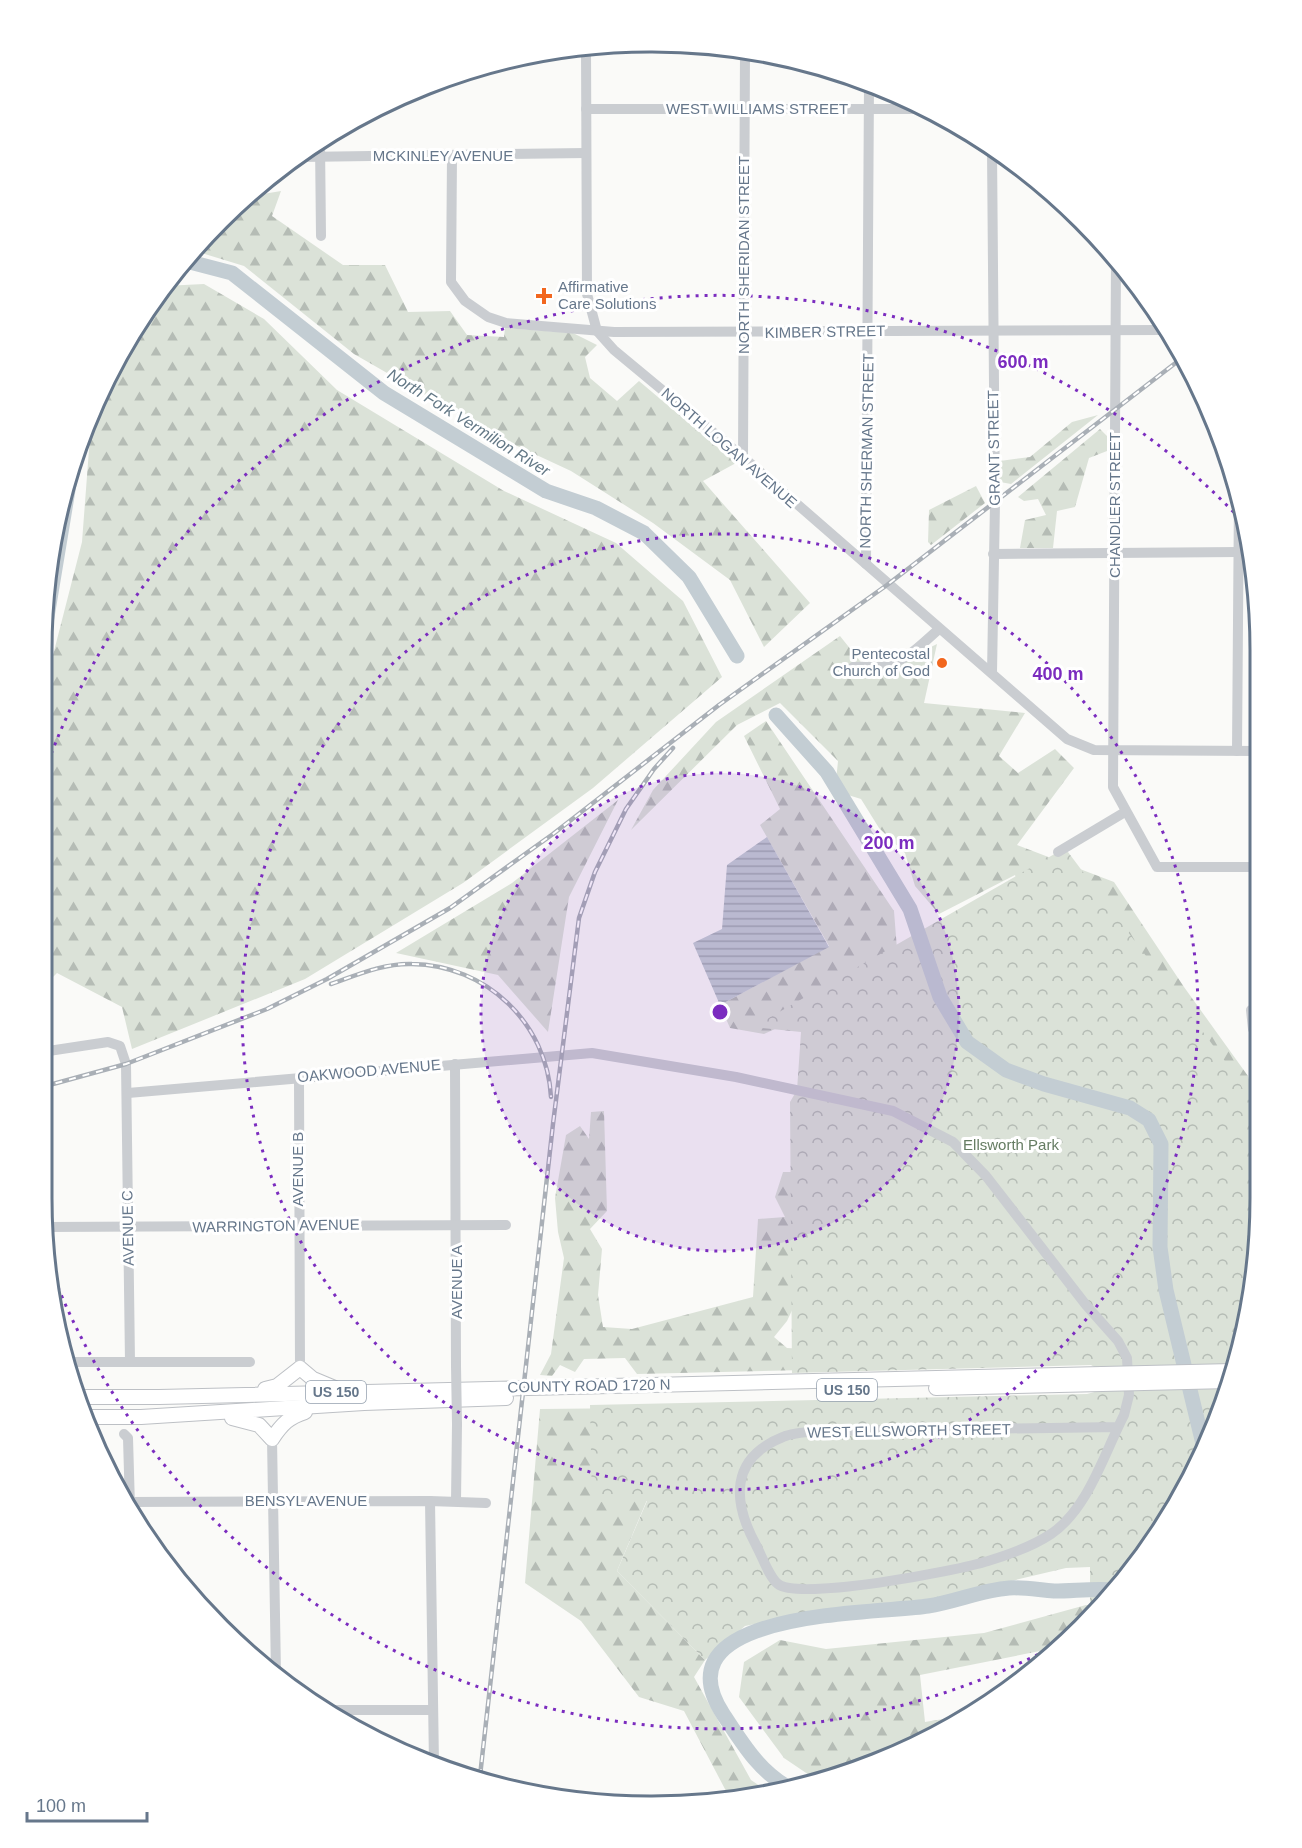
<svg xmlns="http://www.w3.org/2000/svg" width="1302" height="1848" viewBox="0 0 1302 1848" font-family="Helvetica,sans-serif">
  <style>
    .forest { fill: url(#forest-firs) }
    .park { fill: url(#park-crowns) }
    .water { fill: url(#water-rules) }
    .lines { fill: none; stroke-linecap: round; stroke-linejoin: round }
    .river { stroke: #c3cdd3; stroke-width: 15 }
    .major-casing { stroke: #bdc0c5; stroke-width: 16 }
    .minor { stroke: #cacdd1; stroke-width: 10 }
    .major { stroke: #fff; stroke-width: 14 }
    .rail-casing { stroke: #a9afb6; stroke-width: 4.5 }
    .rail { stroke: #fff; stroke-width: 2; stroke-dasharray: 7; stroke-linecap: butt }
    .major-bridge-casing { stroke: #bdc0c5; stroke-width: 16; stroke-linecap: butt }
    .minor-bridge { stroke: #cacdd1; stroke-width: 10 }
    .major-bridge { stroke: #fff; stroke-width: 14 }
    .ring { fill: none; stroke: #7b2cbf; stroke-width: 3; stroke-dasharray: 3 6 }
    .poi-dot { fill: #f2671f; stroke: #fff; stroke-width: 2 }
    .labels { text-anchor: middle; stroke-width: 6; stroke-linejoin: round; paint-order: stroke }
    .shield { fill: #fff; stroke: #94a0ae; stroke-width: 1.5 }
    .shield-label { font-size: 14px; font-weight: bold; fill: #66778b }
    .street-label { font-size: 15px; fill: #66778b; stroke: #fff }
    .poi-label { font-size: 15px; fill: #66778b; stroke: #fff; text-anchor: start }
    .park-label { font-size: 15px; fill: #657c62; stroke: #fff }
    .water-label { font-size: 16px; font-style: italic; fill: #637886; stroke: #fff }
    .rim { fill: none; stroke: #66778b; stroke-width: 3 }
    .centre { fill: #7b2cbf; stroke: #fff; stroke-width: 3 }
    .ring-label { font-size: 18px; text-anchor: middle; font-weight: bold; fill: #7b2cbf; stroke: #fff; stroke-width: 6; stroke-linejoin: round; paint-order: stroke }
  </style>
  <defs>
    <pattern id="forest-firs" width="22" height="20" patternUnits="userSpaceOnUse" patternTransform="scale(1.5)"><rect width="22" height="20" fill="#dbe2d8"/><path d="M5 1l3.5 6h-7zM16 11l3.5 6h-7z" fill="#b5bcb5"/></pattern>
    <pattern id="park-crowns" width="20" height="18" patternUnits="userSpaceOnUse" patternTransform="scale(1.5)"><rect width="20" height="18" fill="#dbe2d8"/><path d="M2 6a3 3 0 1 1 6 0M12 15a3 3 0 1 1 6 0" fill="none" stroke="#b5bcb5"/></pattern>
    <pattern id="water-rules" width="6" height="5" patternUnits="userSpaceOnUse" patternTransform="scale(1.5)"><rect width="6" height="5" fill="#c3cdd3"/><path d="M0 2.5h6" fill="none" stroke="#a2abb1"/></pattern>
  </defs>
  <rect width="100%" height="100%" fill="#fafaf8"/>
  <g class="forest">
    <path d="M281 191 272 216 343 265H385L408 312 450 311 467 335 504 337 505 328 573 333 597 345 585 357 590 378 617 401 639 381 736 463 703 481 810 603 764 647 730 580 653 523 571 471 502 439 354 354 244 266 195 251 245 197Z"/>
    <path d="M204 284 264 319 337 390 504 491 616 543 683 601 722 677 593 788 463 883 305 979 132 1049 122 1007 57 973 42 988V698L82 542 92 410 124 346 164 286Z"/>
    <path d="M1098 415 1011 484 1000 482V461L1030 457 1072 422Z"/>
    <path d="M1100 429 1107 436V451L1089 458 1075 507 1057 511 1053 548H1020L1025 520 1046 515 1038 499 1024 501 1018 497Z"/>
    <path d="M976 486 985 503 931 545 928 542 929 510Z"/>
    <path d="M840 636 872 676 937 644 924 703 1025 713 999 756 1018 773 1055 749 1074 768 1017 845 1114 882 1184 987 1248 1076 1258 1113 1259 1233 1019 888 1015 875 939 914 915 886 905 853 879 828 861 799 835 791 838 761 780 703 737 725 631 830 653 790 716 722Z"/>
    <path d="M766 721 894 911 898 962 821 1008 764 1034 730 1028 720 1005 829 946 760 825 780 809 744 736Z"/>
    <path d="M618 800 569 897 548 1032 498 975 396 953 512 883Z"/>
    <path d="M604 1111 607 1211 590 1229 602 1249 598 1295 603 1327 632 1329 753 1297 758 1219 785 1217 775 1197 783 1172H804L802 1289 787 1321 774 1337 787 1348 847 1351 848 1369 637 1374 625 1358 584 1359 575 1372 560 1365 552 1376 540 1375 551 1354 564 1258 558 1232 555 1198 566 1135 580 1126 589 1139 591 1112Z"/>
    <path d="M638 1408 647 1500 617 1571 705 1660 694 1677 751 1780 772 1794 721 1799 726 1791 684 1711 639 1697 581 1621 525 1583 540 1409Z"/>
    <path d="M1086 1605 1098 1606 1060 1647 920 1675 925 1722 961 1716 920 1743 815 1779 784 1758 739 1697 744 1662 780 1640 826 1649 984 1633Z"/>
  </g>
  <path class="park" d="M1065 848 1236 1076 1258 1118 1259 1236 1239 1354 1197 1466 1134 1567 1090 1615V1567L1066 1568 931 1600 831 1609 745 1626 705 1660 617 1571 647 1501 592 1502 590 1405 1087 1394 1102 1390 1096 1368 1091 1365 792 1373 790 1102 797 1090 801 1032 753 1027Z"/>
  <path class="water" d="M767 837 829 947 720 1005 693 943 722 929 727 865Z"/>
  <g class="lines">
    <g class="river">
      <path d="M186 261 232 273 384 393 546 491 596 508 644 533 689 577 737 656"/>
      <path d="M42 647 70 478"/>
      <path d="M776 715 827 772 910 909 940 997 967 1042 1006 1070 1044 1084 1130 1108 1149 1120 1161 1144 1160 1247 1166 1290 1204 1448"/>
      <path d="M789 1788C758 1770 743 1744 723 1714 655 1609 878 1614 928 1606 955 1602 982 1590 1009 1588 1024 1587 1039 1590 1054 1591 1074 1591 1094 1588 1114 1590"/>
    </g>
    <g class="major-casing">
      <g id="major">
        <path d="M936 1388 1102 1384"/>
        <path d="M265 1389 277 1386 300 1368 313 1379 337 1389"/>
        <path d="M77 1397H159L1102 1374"/>
        <path d="M84 1417H141L364 1403 506 1398"/>
        <path d="M232 1418 259 1425 272 1439C282 1424 289 1417 305 1412"/>
      </g>
    </g>
    <g class="minor">
      <path d="M586 47 587 294 597 331 614 350 743 457 1067 739 1094 750 1256 751"/>
      <path d="M586 109H927"/>
      <path d="M320 143 321 236"/>
      <path d="M452 156 451 282 465 301 488 317 506 323 614 332 1163 330"/>
      <path d="M301 157 586 153"/>
      <path d="M1116 260 1113 787 1157 867H1257"/>
      <path d="M743 457 745 52"/>
      <path d="M993 554 1239 552"/>
      <path d="M866 564 869 85"/>
      <path d="M853 667C900 668 905 659 939 629"/>
      <path d="M992 673 995 502 992 150"/>
      <path d="M1237 751 1239 493"/>
      <path d="M1058 852 1125 812"/>
      <path d="M1257 1010H1251L1253 1029 1258 1038"/>
      <path d="M42 1052 108 1042 120 1046 126 1064 130 1362"/>
      <path d="M455 1064 456 1366"/>
      <path d="M299 1078 300 1368"/>
      <path d="M128 1093 592 1053 736 1077 893 1111 953 1142 986 1176 1086 1305 1118 1341 1127 1358 1129 1395 1124 1415C1104 1454 1088 1509 1051 1534 1033 1546 1008 1555 988 1561 957 1571 799 1601 778 1584 769 1577 762 1556 756 1545 732 1501 730 1458 783 1437 794 1432 811 1432 823 1431L1118 1427"/>
      <path d="M46 1227 506 1225"/>
      <path d="M65 1362H250"/>
      <path d="M124 1434 128 1438 130 1507"/>
      <path d="M272 1439 276 1674"/>
      <path d="M430 1501 434 1764"/>
      <path d="M456 1501 457 1424"/>
      <path d="M127 1502 430 1501 486 1503"/>
      <path d="M326 1710H432"/>
    </g>
    <use href="#major" class="major"/>
    <g class="rail-casing">
      <g id="rail">
        <path d="M331 984C357 975 384 963 412 964 486 965 547 1023 551 1097"/>
        <path d="M42 1087 126 1064 267 1009 327 979 450 908 553 834 719 705 887 585 1182 358"/>
        <path d="M480 1776 553 1124 579 918 595 872 626 809 654 769 673 748"/>
      </g>
    </g>
    <use href="#rail" class="rail"/>
    <g class="major-bridge-casing">
      <g id="major-bridge">
        <path d="M1102 1374 1233 1371"/>
        <path d="M1102 1384 1229 1381"/>
      </g>
    </g>
    <path class="minor-bridge" d="M456 1366 457 1424"/>
    <use href="#major-bridge" class="major-bridge"/>
  </g>
  <circle cx="720" cy="1012" r="239" fill="#7b2cbf" fill-opacity=".12"/>
  <g class="ring">
    <circle cx="720" cy="1012" r="239"/>
    <circle cx="720" cy="1012" r="478"/>
    <path d="M1062 1642A717 717 0 0 1 53 1275M42 779A717 717 0 0 1 1244 523"/>
  </g>
  <g class="poi-dot">
    <path d="M541 287h6v6h6v6h-6v6h-6v-6h-6v-6h6z"/>
    <circle cx="942" cy="663" r="6"/>
  </g>
  <g class="labels">
    <g class="shield">
      <rect x="817" y="1379" width="60" height="22" rx="4.5"/>
      <rect x="306" y="1381" width="60" height="22" rx="4.5"/>
    </g>
    <g class="shield-label">
      <text x="847" y="1395">US 150</text>
      <text x="336" y="1397">US 150</text>
    </g>
    <g class="street-label">
      <text x="757" y="114">WEST WILLIAMS STREET</text>
      <text x="443" y="161">MCKINLEY AVENUE</text>
      <text transform="translate(744 255) rotate(-90)" y="5">NORTH SHERIDAN STREET</text>
      <text transform="translate(825 332) rotate(-1)" y="5">KIMBER STREET</text>
      <text transform="translate(729 448) rotate(41)" y="5">NORTH LOGAN AVENUE</text>
      <text transform="translate(994 448) rotate(-91)" y="5">GRANT STREET</text>
      <text transform="translate(867 451) rotate(-89)" y="5">NORTH SHERMAN STREET</text>
      <text transform="translate(1115 505) rotate(-90)" y="5">CHANDLER STREET</text>
      <text transform="translate(369 1071) rotate(-5)" y="5">OAKWOOD AVENUE</text>
      <text transform="translate(298 1169) rotate(-90)" y="5">AVENUE B</text>
      <text transform="translate(276 1226) rotate(-1)" y="5">WARRINGTON AVENUE</text>
      <text transform="translate(128 1228) rotate(-91)" y="5">AVENUE C</text>
      <text transform="translate(457 1282) rotate(-90)" y="5">AVENUE A</text>
      <text transform="translate(589 1386) rotate(-1)" y="5">COUNTY ROAD 1720 N</text>
      <text transform="translate(909 1431) rotate(-1)" y="5">WEST ELLSWORTH STREET</text>
      <text x="306" y="1506">BENSYL AVENUE</text>
    </g>
    <g class="poi-label">
      <text x="558" y="292">Affirmative<tspan x="558" dy="17">Care Solutions</tspan></text>
      <text x="930" y="659" text-anchor="end">Pentecostal<tspan x="930" dy="17">Church of God</tspan></text>
    </g>
    <g class="park-label">
      <text x="1011" y="1150">Ellsworth Park</text>
    </g>
    <g class="water-label">
      <text transform="translate(469 422) rotate(32)" y="6">North Fork Vermilion River</text>
    </g>
  </g>
  <path d="M0 0H1302V1848H0ZM650 52H652A598 598 0 0 1 1250 650V1198A598 598 0 0 1 652 1796H650A598 598 0 0 1 52 1198V650A598 598 0 0 1 650 52Z" fill="#fff" fill-rule="evenodd"/>
  <path class="rim" d="M650 52H652A598 598 0 0 1 1250 650V1198A598 598 0 0 1 652 1796H650A598 598 0 0 1 52 1198V650A598 598 0 0 1 650 52Z"/>
  <circle cx="720" cy="1012" r="9" class="centre"/>
  <g class="ring-label">
    <text x="1023" y="368">600 m</text>
    <text x="1058" y="680">400 m</text>
    <text x="889" y="849">200 m</text>
  </g>
  <path d="M27 1812v9h120v-9" fill="none" stroke="#66778b" stroke-width="3"/>
  <text x="36" y="1812" font-size="18" fill="#66778b" stroke="#ffffff" stroke-width="4.5" paint-order="stroke">100 m</text>
</svg>
